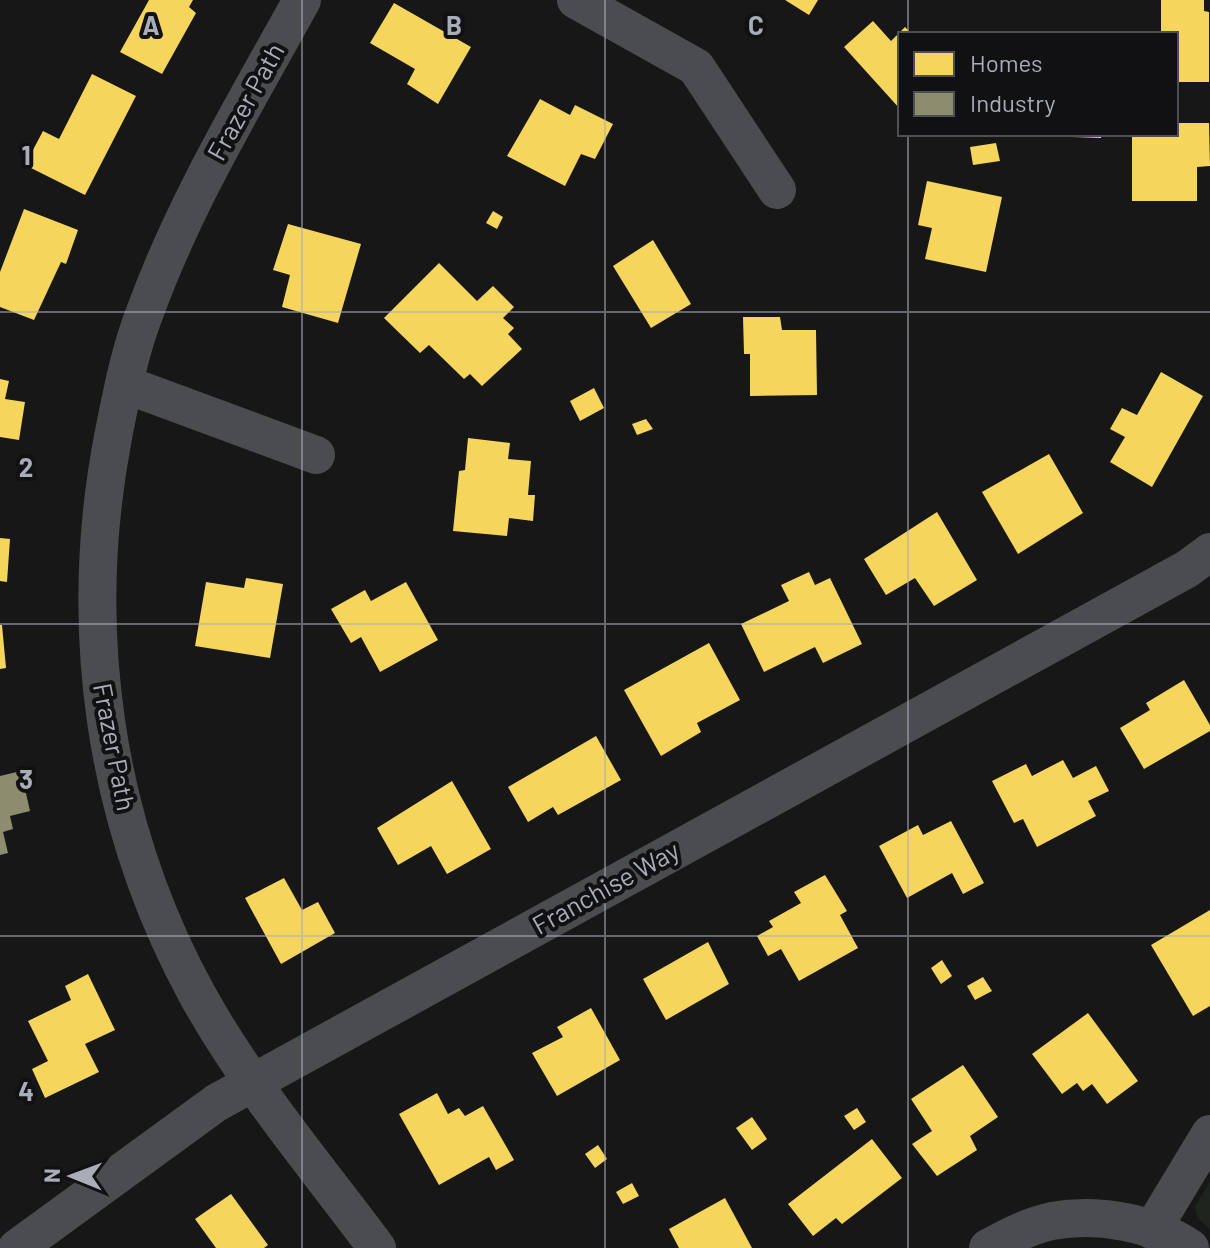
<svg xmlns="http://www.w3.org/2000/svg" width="1210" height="1248" viewBox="0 0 1210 1248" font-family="Barlow,sans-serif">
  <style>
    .green { fill: #1d241e }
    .homes { fill: #f6d55c }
    .industry { fill: #8c8c6e }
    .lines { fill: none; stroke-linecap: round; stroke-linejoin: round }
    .minor { stroke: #4b4c50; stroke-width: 38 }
    .grid { fill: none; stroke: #a8adb8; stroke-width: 2; stroke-opacity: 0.55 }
    .labels { text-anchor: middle; stroke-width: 8; stroke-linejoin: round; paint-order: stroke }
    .street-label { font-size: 26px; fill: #a8adb8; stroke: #111113 }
    .grid-label { font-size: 26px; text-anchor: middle; font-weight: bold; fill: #a8adb8; stroke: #111113; stroke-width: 8; stroke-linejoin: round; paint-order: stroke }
  </style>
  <rect width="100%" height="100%" fill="#171717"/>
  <path class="green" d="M1210 1182V1229L1198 1219 1195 1206Z"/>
  <g class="homes">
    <path d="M149 0H193L189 7 196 13 162 74 120 52Z"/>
    <path d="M785 0H818L809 15Z"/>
    <path d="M1161 0H1204V11L1209 12V82H1176V34H1161Z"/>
    <path d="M394 3 471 47 438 104 407 84 415 69 370 43Z"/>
    <path d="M873 21 891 41 905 27 912 34H900V109L844 47Z"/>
    <path d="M92 74 136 96 85 195 25 165 43 131 59 139Z"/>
    <path d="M540 99 570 115 575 105 613 124 595 159 581 154 565 186 507 156Z"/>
    <path d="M1176 123H1209L1210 166 1197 167V201H1132V134H1176Z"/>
    <path d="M1073 134H1101V138L1073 137Z"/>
    <path d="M996 143 1000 161 973 165 970 147Z"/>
    <path d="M927 181 1002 197 986 272 925 259 932 228 918 225Z"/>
    <path d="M24 209 78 230 66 264 61 262 34 320 0 307V272Z"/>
    <path d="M493 211 503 217 497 229 486 223Z"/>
    <path d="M288 224 361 244 338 323 282 307 290 275 273 270Z"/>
    <path d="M653 240 691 304 651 328 613 266Z"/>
    <path d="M439 263 477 301 493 286 514 307 503 318 514 328 508 334 522 349 482 386 470 374 464 379 429 345 420 353 384 318Z"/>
    <path d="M743 317H780L782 330H816L817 395 750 396V354H744Z"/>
    <path d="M1161 372 1203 396 1152 487 1110 462 1125 437 1110 429 1122 408 1137 415Z"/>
    <path d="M0 379 9 381 5 399 25 402 19 440 0 437Z"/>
    <path d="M594 388 604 408 580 421 570 401Z"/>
    <path d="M646 419 653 429 637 435 632 424Z"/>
    <path d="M468 438 510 443 508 459 531 461 528 495H535L533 521 509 518 507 536 453 531 459 471 465 470Z"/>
    <path d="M1049 454 1083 513 1018 554 982 492Z"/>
    <path d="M937 512 977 580 934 606 915 578 886 595 864 559Z"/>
    <path d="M0 538 10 539 7 582 0 581Z"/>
    <path d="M809 572 815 585 830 578 862 644 823 663 815 647 764 672 741 624 789 601 781 585Z"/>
    <path d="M246 578 283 584 270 658 195 646 206 582 244 588Z"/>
    <path d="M406 582 438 640 380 672 361 637 351 643 331 609 365 590 371 601Z"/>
    <path d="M0 625H2L6 668 0 669Z"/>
    <path d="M709 643 740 700 697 723 701 732 661 756 624 690Z"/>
    <path d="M1184 680 1210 725V731L1144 769 1120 728 1150 710 1146 703Z"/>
    <path d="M596 736 621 780 558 815 553 807 528 822 508 787Z"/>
    <path d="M1063 760 1073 778 1096 766 1109 791 1088 801 1096 816 1037 847 1023 819 1014 823 992 781 1026 764 1032 776Z"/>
    <path d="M452 781 491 849 447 874 431 846 398 865 377 828Z"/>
    <path d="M951 821 984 883 963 894 952 873 907 898 879 846 918 825 923 835Z"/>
    <path d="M825 875 847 911 840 915 858 948 799 981 781 949 768 956 757 936 773 927 769 921 801 903 794 892Z"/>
    <path d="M284 878 302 910 318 902 335 933 281 964 245 898Z"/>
    <path d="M1210 910V1006L1193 1016 1151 945Z"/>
    <path d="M708 942 729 984 666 1020 643 979Z"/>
    <path d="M942 960 952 976 941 984 931 968Z"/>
    <path d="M88 974 115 1030 85 1044 99 1072 45 1098 32 1069 48 1061 28 1021 71 1000 65 986Z"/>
    <path d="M983 977 992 991 975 1000 967 986Z"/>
    <path d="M591 1008 620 1060 557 1096 532 1053 563 1037 557 1027Z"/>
    <path d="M1088 1013 1138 1081 1107 1104 1092 1084 1083 1091 1077 1083 1062 1094 1032 1054Z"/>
    <path d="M963 1065 998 1117 970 1136 977 1150 937 1176 912 1144 932 1131 911 1099Z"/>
    <path d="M437 1093 448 1114 459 1108 465 1116 483 1106 514 1160 496 1170 489 1157 439 1185 399 1114Z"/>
    <path d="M857 1108 866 1122 854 1130 844 1116Z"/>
    <path d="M752 1117 767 1139 752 1150 736 1128Z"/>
    <path d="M872 1139 902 1178 842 1224 836 1218 813 1236 788 1204Z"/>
    <path d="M598 1145 607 1159 595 1168 585 1154Z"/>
    <path d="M632 1183 639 1196 623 1204 616 1192Z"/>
    <path d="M231 1194 268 1245 264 1248H216L195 1219Z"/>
    <path d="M725 1198 752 1248H679L669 1229Z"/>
  </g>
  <path class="industry" d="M21 771 30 811 10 816 13 829 3 832 8 853 0 855V776Z"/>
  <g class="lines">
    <g class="minor">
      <path d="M302 0C246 102 185 202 145 312 130 350 122 392 114 432 76 625 103 823 198 996 248 1086 316 1166 377 1248"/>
      <path d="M576 0 696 67 777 190"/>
      <path d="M124 384 316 455"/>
      <path d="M1152 1230 1210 1134"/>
      <path d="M17 1248 216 1103 1187 569 1210 552"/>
      <path d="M988 1248C1008 1237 1029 1226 1052 1221 1097 1213 1152 1222 1190 1248"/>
    </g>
  </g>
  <path class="grid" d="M302 0V1248M605 0V1248M908 0V34M908 134V1248M0 312H1210M0 624H1210M0 936H1210"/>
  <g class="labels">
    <g class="street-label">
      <text transform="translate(246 102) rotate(-61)" y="9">Frazer Path</text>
      <text transform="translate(114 747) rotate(79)" y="9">Frazer Path</text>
      <text transform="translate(606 888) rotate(-29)" y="9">Franchise Way</text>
    </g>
  </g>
  <g class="grid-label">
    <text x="151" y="35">A</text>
    <text x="454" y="35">B</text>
    <text x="756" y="35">C</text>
    <text x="26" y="165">1</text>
    <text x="26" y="477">2</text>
    <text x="26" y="789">3</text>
    <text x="26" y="1101">4</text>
  </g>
  <rect x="898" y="32" width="280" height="104" fill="#111113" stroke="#4d4f55" stroke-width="2"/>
  <rect x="914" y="52" width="40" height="24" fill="#f6d55c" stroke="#4d4f55" stroke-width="2"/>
  <text x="970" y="72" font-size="24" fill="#a8adb8">Homes</text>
  <rect x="914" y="92" width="40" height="24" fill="#8c8c6e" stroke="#4d4f55" stroke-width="2"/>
  <text x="970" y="112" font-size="24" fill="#a8adb8">Industry</text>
  <g transform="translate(72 1176) rotate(271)" stroke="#111113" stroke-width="6" paint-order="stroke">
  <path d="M0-6L14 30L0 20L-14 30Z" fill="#a8adb8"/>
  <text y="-12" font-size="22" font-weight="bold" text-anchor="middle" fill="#a8adb8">N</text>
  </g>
</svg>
